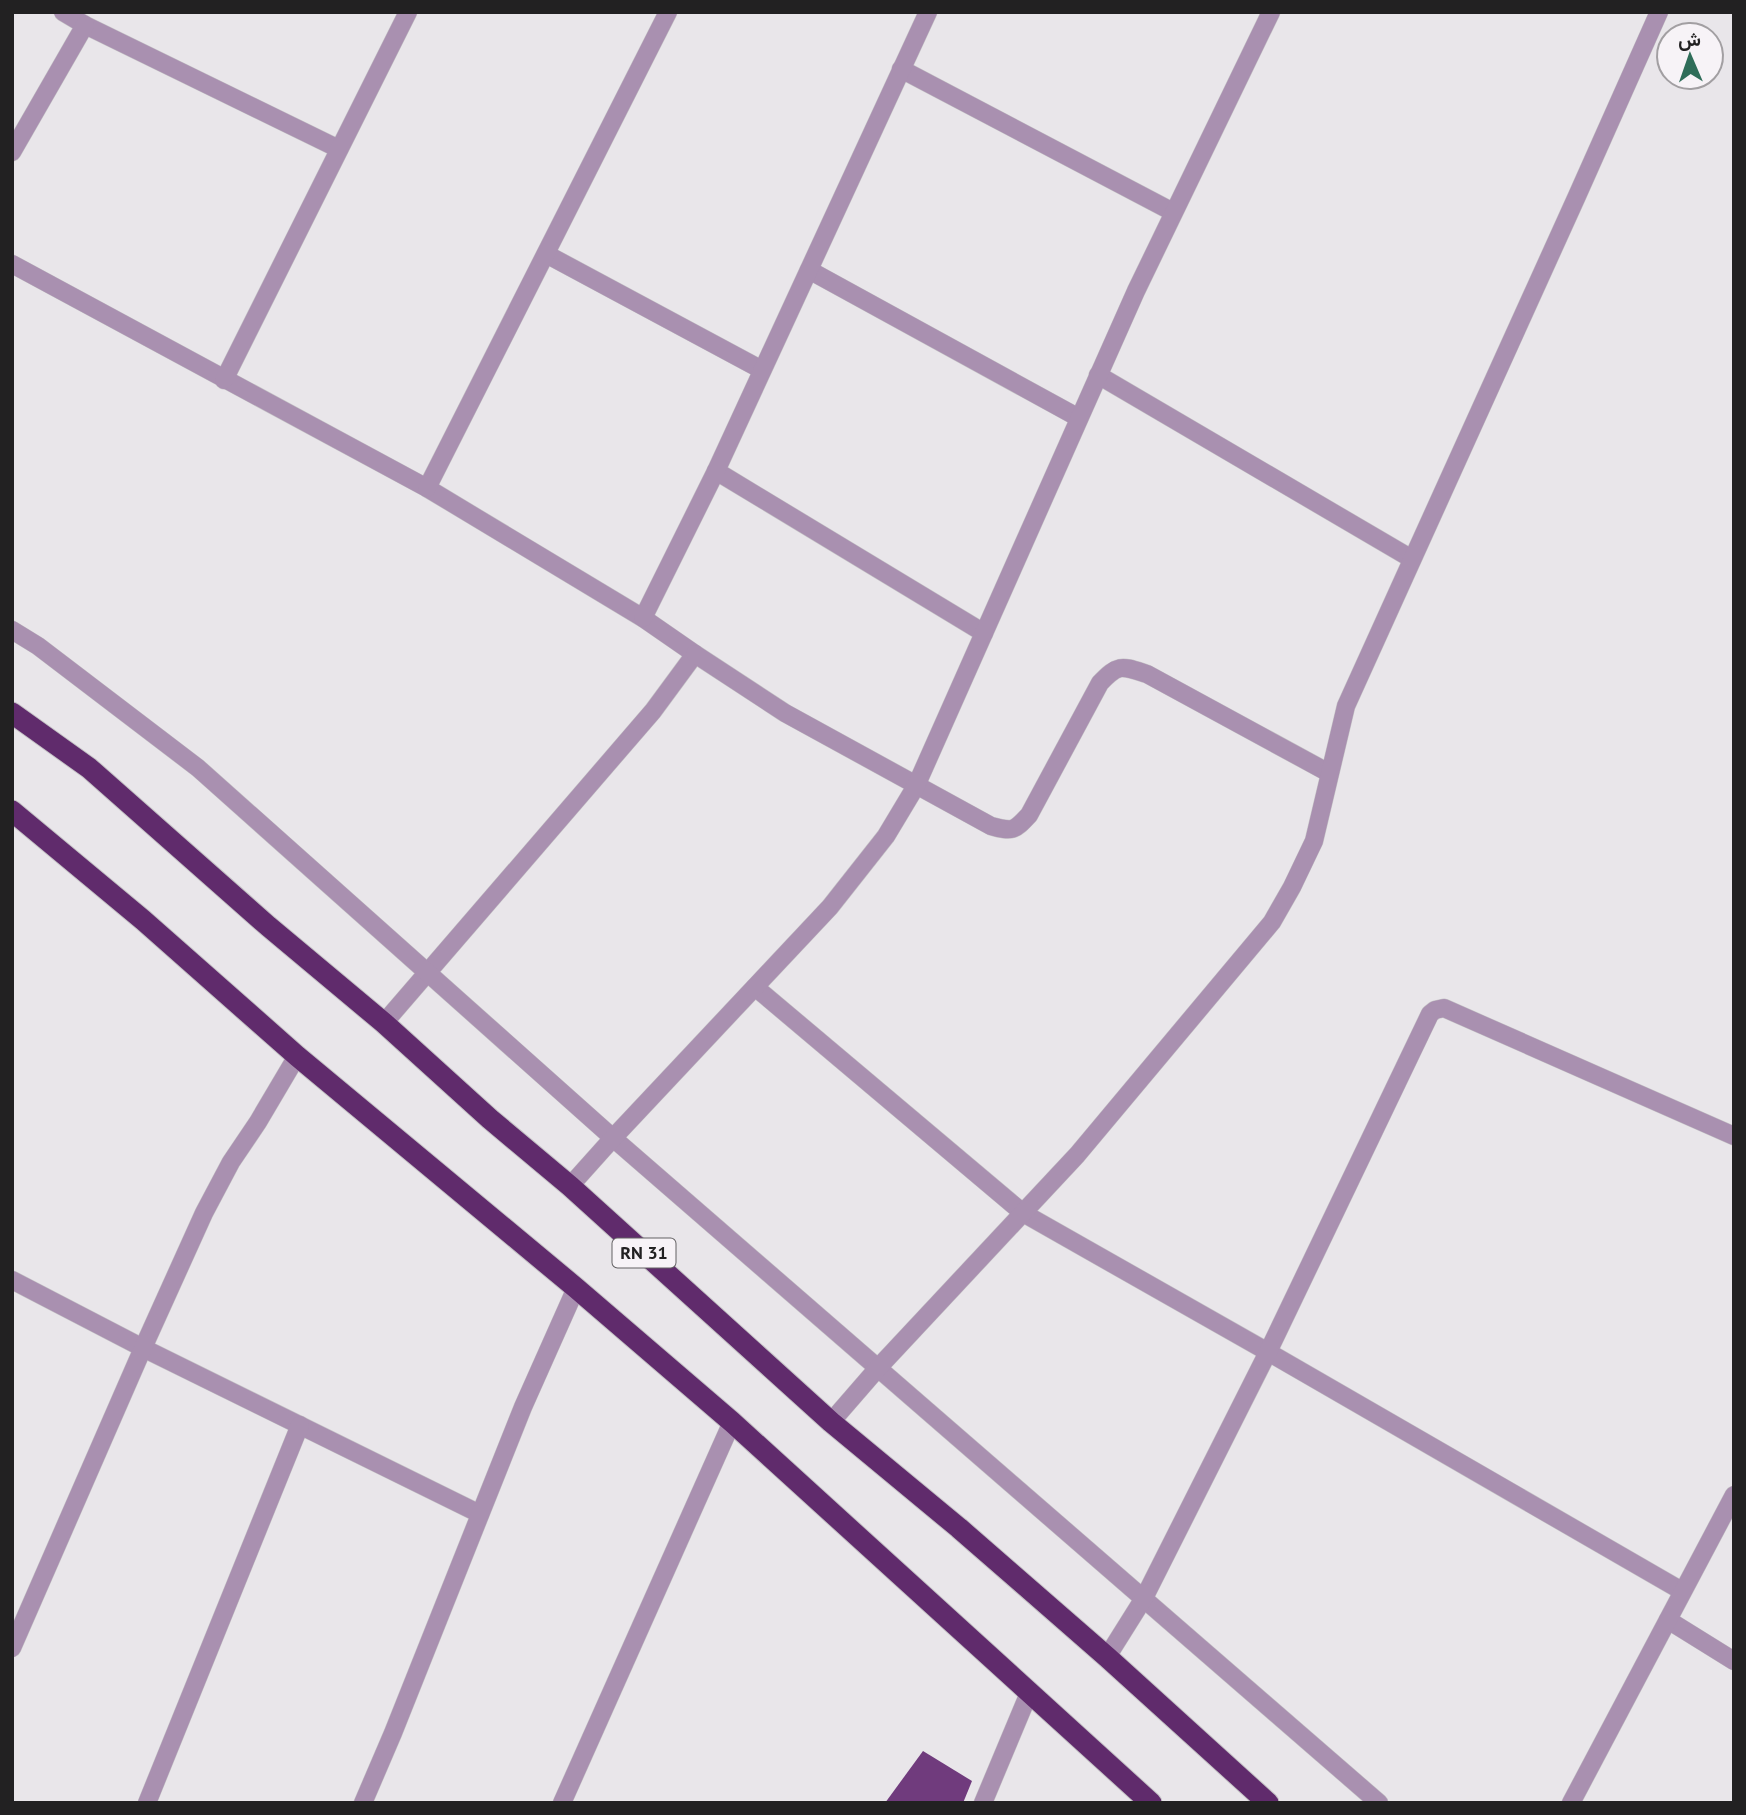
<svg xmlns="http://www.w3.org/2000/svg" width="1746" height="1815" viewBox="0 0 1746 1815" font-family="'PT Sans',Vazirmatn,sans-serif">
  <style>
    .building { fill: #703b7d }
    .lines { fill: none; stroke-linecap: round; stroke-linejoin: round }
    .street-casing { stroke: #c5c3c6; stroke-width: 19 }
    .highway-casing { stroke: #c5c3c6; stroke-width: 23 }
    .street { stroke: #a990b0; stroke-width: 18 }
    .highway { stroke: #602b6c; stroke-width: 21 }
    .labels { text-anchor: middle; stroke-width: 7; stroke-linejoin: round; paint-order: stroke }
    .shield { fill: #f7f3f7; stroke: #626062; stroke-width: 2 }
    .shield-label { font-size: 18px; font-weight: bold; fill: #222122 }
  </style>
  <rect width="100%" height="100%" fill="#e9e6ea"/>
  <path class="building" d="M923 1751 972 1781 963 1803H885Z"/>
  <g class="lines">
    <g class="street-casing">
      <g id="street">
        <path d="M63 12 85 25 339 149"/>
        <path d="M901 69 1173 212"/>
        <path d="M12 152 85 25"/>
        <path d="M546 254 762 370"/>
        <path d="M12 264 427 488 643 618 695 654 653 711 384 1023"/>
        <path d="M809 270 1079 418"/>
        <path d="M1098 375 1412 559"/>
        <path d="M224 380 408 12"/>
        <path d="M716 471 984 633"/>
        <path d="M427 488 668 12"/>
        <path d="M643 618 716 471 928 12"/>
        <path d="M12 630 38 646 198 768 613 1138 1379 1803"/>
        <path d="M695 654 785 713 991 826C1013 832 1014 831 1029 815L1100 683C1119 663 1122 666 1147 674L1329 773"/>
        <path d="M755 987 1023 1213 1268 1352 1682 1591"/>
        <path d="M570 1186 613 1138 830 907 886 836 916 786 1136 291 1271 12"/>
        <path d="M12 1280 143 1348 480 1514"/>
        <path d="M831 1422 877 1369 1077 1155 1272 922 1292 887 1314 841 1346 706 1577 196 1659 12"/>
        <path d="M1668 1620 1734 1661"/>
        <path d="M12 1648 143 1348 204 1213 231 1162 258 1122 297 1056"/>
        <path d="M1107 1657 1144 1598 1268 1352 1430 1014 1435 1010 1444 1008 1734 1136"/>
        <path d="M147 1803 300 1425"/>
        <path d="M363 1803 393 1733 523 1407 576 1288"/>
        <path d="M562 1803 732 1422"/>
        <path d="M983 1803 1029 1693"/>
        <path d="M1571 1803 1734 1495"/>
      </g>
    </g>
    <g class="highway-casing">
      <g id="highway">
        <path d="M12 713 89 768 268 926 384 1023 490 1119 570 1186 831 1422 959 1528 1107 1657 1268 1803"/>
        <path d="M12 811 143 920 297 1056 576 1288 732 1422 1151 1803"/>
      </g>
    </g>
    <use href="#street" class="street"/>
    <use href="#highway" class="highway"/>
  </g>
  <g class="labels">
    <rect class="shield" x="612.5" y="1238.5" width="63" height="29" rx="5"/>
    <g class="shield-label">
      <text x="644" y="1259">RN 31</text>
    </g>
  </g>
  <rect width="1746" height="1815" fill="none" stroke="#222122" stroke-width="28"/>
  <g transform="translate(1690 56) rotate(358)"><circle r="33" fill="#f7f3f7" stroke="#a29fa2" stroke-width="2"/>
  <path d="M0-5L12 26L0 18L-12 26Z" fill="#2f6d59"/>
  <text y="-10" font-size="19" font-weight="bold" text-anchor="middle" fill="#222122">ش</text>
  </g>
</svg>
